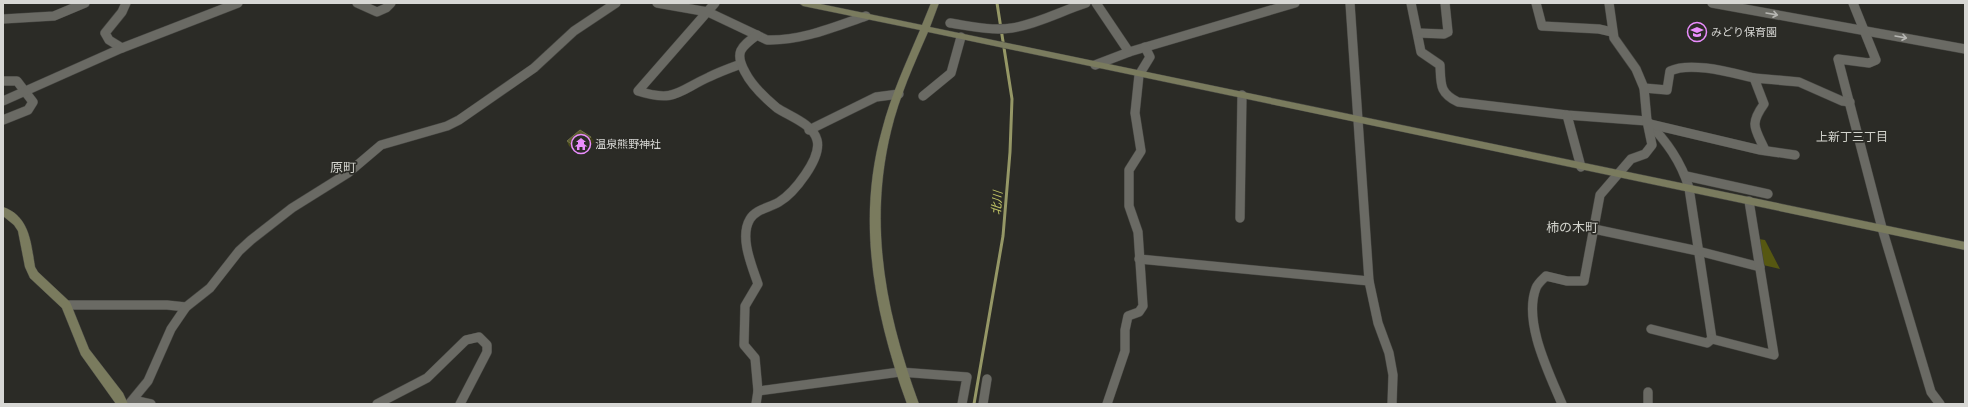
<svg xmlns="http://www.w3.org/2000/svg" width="1968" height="407" viewBox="0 0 1968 407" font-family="'Work Sans','Noto Sans JP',sans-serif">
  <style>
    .green { fill: #565711 }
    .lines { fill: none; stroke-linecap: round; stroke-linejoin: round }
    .stream { stroke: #959766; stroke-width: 3 }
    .street-casing { stroke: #464642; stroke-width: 10 }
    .secondary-casing { stroke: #464642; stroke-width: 1 }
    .street { stroke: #6a6a64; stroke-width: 9 }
    .secondary { fill: #7a7b5e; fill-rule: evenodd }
    .wall { fill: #4c4d1a }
    .shaded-wall { fill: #393916 }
    .building { fill: #5b5c2e; stroke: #6f6f48 }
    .oneway { stroke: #b6b6b2 }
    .labels { text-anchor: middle; stroke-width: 3.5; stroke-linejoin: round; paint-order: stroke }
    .poi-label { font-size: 11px; fill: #d7d7d4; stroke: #2b2b26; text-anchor: start }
    .neighbourhood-label { font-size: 12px; fill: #d2d3cc; stroke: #2b2b26 }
    .water-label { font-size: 12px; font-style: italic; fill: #c4c766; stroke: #2b2b26 }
    .quarter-label { font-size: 13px; fill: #d2d3cc; stroke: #2b2b26 }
  </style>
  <rect width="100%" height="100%" fill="#2b2b26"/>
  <path class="green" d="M1759 239 1765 240 1780 269 1763 265Z"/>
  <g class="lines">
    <path class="stream" d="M974 404 1003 236 1010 152 1012 99 997 3"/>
    <g class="street-casing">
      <g id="street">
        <path d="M357 3 377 12 386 8 391 3"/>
        <path d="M657 3 708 12 767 40C801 41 834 27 866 16"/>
        <path d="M715 3 638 91C675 103 678 91 709 77 719 72 730 68 741 64"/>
        <path d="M1096 3 1129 52"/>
        <path d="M1350 3 1369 281 1378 323 1389 353 1393 375 1392 404"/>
        <path d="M1411 3 1421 52 1440 65C1441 84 1439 93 1458 102L1567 115 1647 121C1666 141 1681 161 1689 188L1712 339 1707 343 1651 329"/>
        <path d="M1536 3 1542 26 1599 29 1612 32"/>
        <path d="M1712 3 1965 49"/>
        <path d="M1853 3 1876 60 1869 63 1838 59 1882 228 1931 392 1940 404"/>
        <path d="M3 19 54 16 85 3"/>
        <path d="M950 23C970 26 991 31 1012 28 1038 24 1061 11 1086 3"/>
        <path d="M1418 33 1444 34 1448 32 1445 3"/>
        <path d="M122 48 109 40 105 33 122 12 126 3"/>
        <path d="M1095 65 1129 52 1295 3"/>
        <path d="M3 81H17L33 102 28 110 3 120"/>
        <path d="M1644 88 1667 90 1670 71C1691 61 1732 73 1754 78"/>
        <path d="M923 96 951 73 961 37"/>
        <path d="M3 101 122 48 238 3"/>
        <path d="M1567 115 1581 167"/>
        <path d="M1650 124 1760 150 1795 155"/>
        <path d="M809 130 876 97 899 94"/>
        <path d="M1765 150C1755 128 1749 125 1764 104L1754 78 1799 82 1842 101 1850 102"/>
        <path d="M1686 176 1768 194"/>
        <path d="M1240 218 1242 95"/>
        <path d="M1594 229 1698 251 1760 267"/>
        <path d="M1139 259 1369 281"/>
        <path d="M66 305H167L186 307"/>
        <path d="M1712 339 1774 355 1749 201"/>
        <path d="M758 391 900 372 967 377 962 404"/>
        <path d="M1648 392V404"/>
        <path d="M133 400 151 404"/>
        <path d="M129 404 148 381 171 329 186 307 210 288 239 251 251 240 292 208 348 173 381 145 447 126 459 120 534 68 574 31 616 3"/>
        <path d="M377 404 427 378 466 340 479 337 487 345V352L460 404"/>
        <path d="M756 404 758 391 755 358 744 345 745 306 758 284C752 266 739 237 750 219 756 209 769 208 779 202 794 193 822 158 817 140 813 124 789 116 777 108 765 98 752 86 745 72 734 52 741 47 757 35"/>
        <path d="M983 404 987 379"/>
        <path d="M1107 404 1125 351V330L1128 316 1139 312 1143 306 1138 232 1129 206V170L1141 151 1135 113 1139 75 1150 57 1145 47"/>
        <path d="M1562 404C1549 373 1523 322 1536 288 1538 283 1543 279 1546 276L1567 281H1584L1600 195 1631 159 1645 154 1652 145 1647 121 1644 88 1636 69 1614 38 1609 3"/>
      </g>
    </g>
    <g class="secondary-casing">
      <g id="secondary">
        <path d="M799 3H816L922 25 931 3H939L930 27 1965 242V250L928 32C914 64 899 97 891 131 868 226 886 314 919 404H907C875 316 856 222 882 130 891 95 906 63 920 30L803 6Z"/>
        <path d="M3 207C30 216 31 244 35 267L38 272 70 302 89 349 123 393 128 404H116L81 355 62 308 30 278 25 267 18 231 14 225 3 216Z"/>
      </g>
    </g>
    <use href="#street" class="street"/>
    <use href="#secondary" class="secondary"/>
  </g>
  <path class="wall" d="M591 137 594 142 580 153 569 146 567 141Z"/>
  <path class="shaded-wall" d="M591 137 594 142 580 153 578 148Z"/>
  <path class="building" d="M580 130 591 137 578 148 567 141Z"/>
  <defs><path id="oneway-shaft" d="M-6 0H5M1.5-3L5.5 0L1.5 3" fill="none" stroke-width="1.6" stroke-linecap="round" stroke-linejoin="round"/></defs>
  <g class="oneway">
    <use href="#oneway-shaft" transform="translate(1772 14) rotate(10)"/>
    <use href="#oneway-shaft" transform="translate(1901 37) rotate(10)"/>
  </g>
  <defs>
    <g id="school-ring" transform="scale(1)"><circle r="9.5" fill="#2b2b26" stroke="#ea8dfd" stroke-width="1.5"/><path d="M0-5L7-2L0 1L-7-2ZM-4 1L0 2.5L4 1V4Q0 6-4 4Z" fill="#ea8dfd"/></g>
    <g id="temple-ring" transform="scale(1)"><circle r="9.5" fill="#2b2b26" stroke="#ea8dfd" stroke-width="1.5"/><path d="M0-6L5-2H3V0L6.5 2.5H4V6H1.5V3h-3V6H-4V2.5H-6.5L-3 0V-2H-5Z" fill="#ea8dfd"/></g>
  </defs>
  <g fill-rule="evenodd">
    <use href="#school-ring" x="1697" y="32"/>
    <use href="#temple-ring" x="581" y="144"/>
  </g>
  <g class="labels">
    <g class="poi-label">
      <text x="1711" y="36">みどり保育園</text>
      <text x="595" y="148">温泉熊野神社</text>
    </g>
    <g class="neighbourhood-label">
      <text x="1852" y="141">上新丁三丁目</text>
    </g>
    <g class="water-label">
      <text transform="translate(997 203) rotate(-85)" y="4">北川</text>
    </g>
    <g class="quarter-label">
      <text x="343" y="172">原町</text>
      <text x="1572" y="232">柿の木町</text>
    </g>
  </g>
  <rect width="1968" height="407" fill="none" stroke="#d7d7d4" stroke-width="8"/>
</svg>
